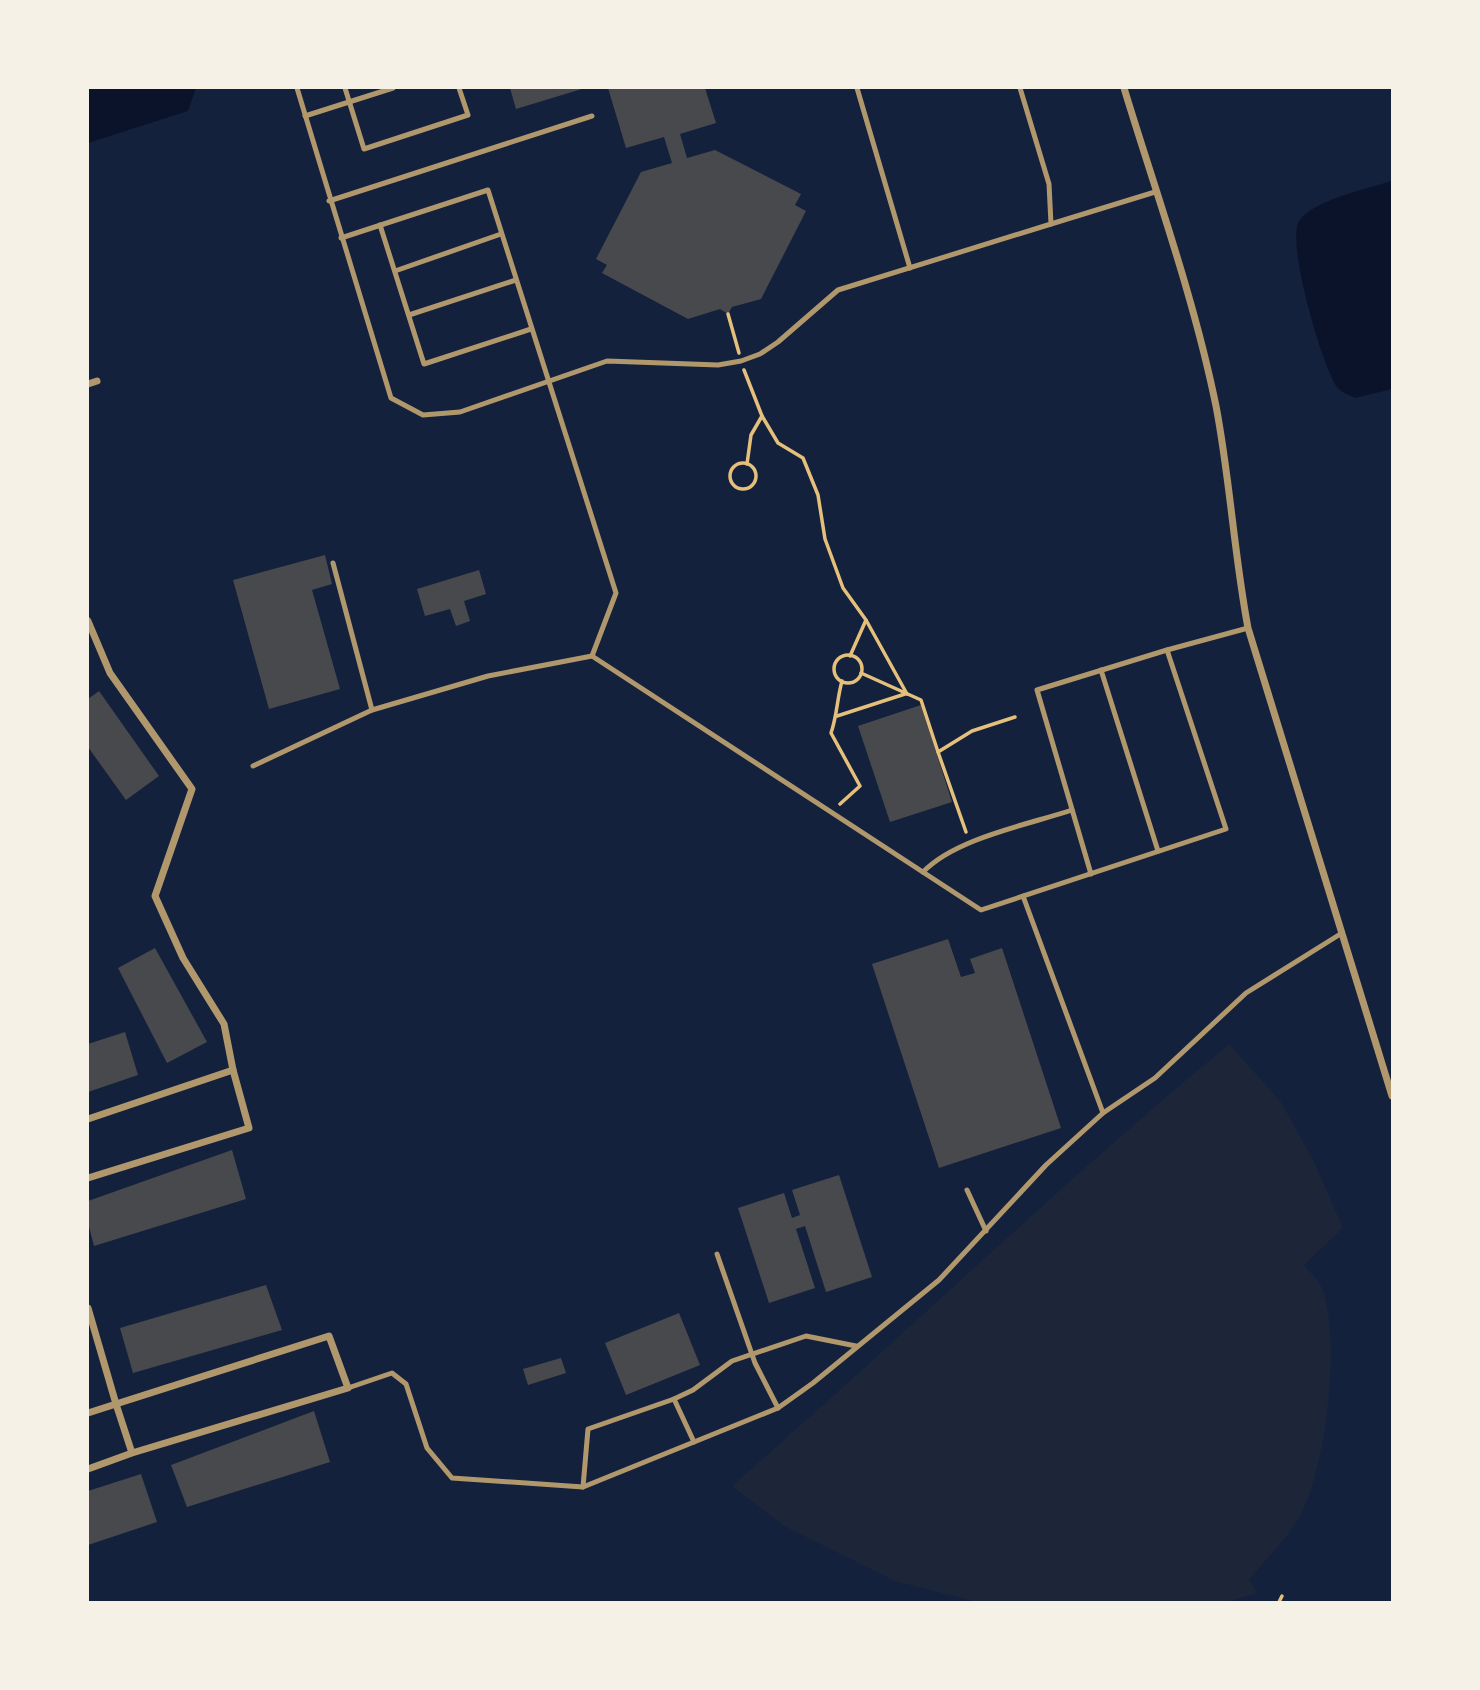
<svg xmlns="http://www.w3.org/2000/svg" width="1480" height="1690" viewBox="0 0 1480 1690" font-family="'Titillium Web',sans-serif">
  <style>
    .green { fill: #1d2539 }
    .water { fill: #0b132b }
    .building { fill: #48494c }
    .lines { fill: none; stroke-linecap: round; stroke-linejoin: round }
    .path { stroke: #e5c07b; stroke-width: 3.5 }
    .service { stroke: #b1986c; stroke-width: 5 }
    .minor { stroke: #b1986c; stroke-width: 7 }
  </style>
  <rect width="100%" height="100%" fill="#14213d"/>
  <path class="green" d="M1229 1044 1281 1102 1315 1164 1343 1228 1304 1265C1309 1272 1318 1279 1321 1286 1342 1335 1326 1465 1302 1512 1290 1536 1266 1559 1249 1580L1257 1593 1226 1602H977L895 1581 784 1526 732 1486C899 1340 1059 1185 1229 1044Z"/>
  <g class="water">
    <path d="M88 88H196L188 111 88 143Z"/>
    <path d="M1392 181V389L1355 398C1349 395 1340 392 1337 387 1322 366 1286 242 1299 221 1313 200 1369 188 1392 181Z"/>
  </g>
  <g class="building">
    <path d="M510 88H585L516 109Z"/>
    <path d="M608 88H705L716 123 680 134 687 158 715 150 801 194 795 205 806 211 761 299 732 307 728 314 720 309 688 319 602 273 607 265 596 259 641 172 672 163 664 137 626 148Z"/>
    <path d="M325 555 332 584 312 590 340 689 269 709 233 580Z"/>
    <path d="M479 570 486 594 464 601 470 621 456 626 450 609 425 616 417 589Z"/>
    <path d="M99 691 159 776 126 800 88 747V699Z"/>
    <path d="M921 705 952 802 890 822 858 726Z"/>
    <path d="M948 939 961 977 975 973 970 959 1002 948 1061 1128 939 1168 872 964Z"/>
    <path d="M155 948 207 1042 167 1063 118 968Z"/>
    <path d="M125 1032 138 1075 88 1092V1044Z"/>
    <path d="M232 1150 246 1199 94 1246 88 1223V1201Z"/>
    <path d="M839 1175 872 1277 826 1292 805 1226 796 1229 815 1288 769 1303 738 1208 784 1193 792 1218 800 1215 792 1190Z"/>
    <path d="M266 1285 282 1330 133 1373 120 1328Z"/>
    <path d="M679 1313 700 1365 626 1395 605 1343Z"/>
    <path d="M561 1358 566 1373 528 1385 523 1369Z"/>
    <path d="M314 1411 330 1462 187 1507 171 1465Z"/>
    <path d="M141 1474 157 1522 88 1545V1491Z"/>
  </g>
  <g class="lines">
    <g class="path">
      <path d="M728 314 739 353"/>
      <path d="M744 370 762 416 778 443 803 458 818 495 825 539 843 588 866 620 907 694"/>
      <circle cx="743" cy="476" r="13"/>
      <path d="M747 464 751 435 762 416"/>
      <circle cx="848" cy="669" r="14"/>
      <path d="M850 656 866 620"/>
      <path d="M861 673 921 700 938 752 972 731 1015 717"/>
      <path d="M837 716 905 694"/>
      <path d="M938 752 966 832"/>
      <path d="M840 804 860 786 831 733C837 716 837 699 842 681"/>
      <path d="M1279 1602 1282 1596"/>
    </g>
    <g class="service">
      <path d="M297 88 391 398 423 415 460 412 607 361 718 365 741 361 760 354 778 342 838 290 1051 224 1049 184 1020 88"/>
      <path d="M345 88 364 149 468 115 459 88"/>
      <path d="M857 88 910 268"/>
      <path d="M305 116 393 88"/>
      <path d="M329 201 592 116"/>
      <path d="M1051 224 1155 192"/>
      <path d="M380 225 424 364 531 329"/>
      <path d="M341 238 488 190 616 593 592 656"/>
      <path d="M395 271 501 234"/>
      <path d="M409 315 516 280"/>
      <path d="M333 563 372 710"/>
      <path d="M1101 670 1158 851"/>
      <path d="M253 766 372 710 488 676 592 656 981 910 1226 829 1167 650 1248 628"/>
      <path d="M923 872C956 838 1027 825 1072 810"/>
      <path d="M1091 874 1037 690 1167 650"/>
      <path d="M1023 896 1103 1113"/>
      <path d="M967 1190 986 1231"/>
      <path d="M717 1254 755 1363 778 1408"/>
      <path d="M348 1388 392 1373 406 1384 427 1448 452 1478 583 1487 778 1408 813 1383 939 1280 1046 1165 1103 1113 1155 1078 1246 993 1342 933"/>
      <path d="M694 1442 674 1399 693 1390 732 1361 806 1336 856 1346"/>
      <path d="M583 1487 588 1429 674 1399"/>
    </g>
    <g class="minor">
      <path d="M1124 88C1156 193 1194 298 1216 406 1230 479 1234 554 1248 628L1392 1096"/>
      <path d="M88 384 97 381"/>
      <path d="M88 621 110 673 192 789 155 896 183 958 224 1024 233 1070 88 1119"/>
      <path d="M88 1178 249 1128 233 1070"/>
      <path d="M88 1308 116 1404 88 1413"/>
      <path d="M88 1469 132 1453 116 1404 329 1336 348 1388 132 1453"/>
    </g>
  </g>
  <rect width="1480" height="1690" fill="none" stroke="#f6f1e7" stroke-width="178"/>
</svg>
